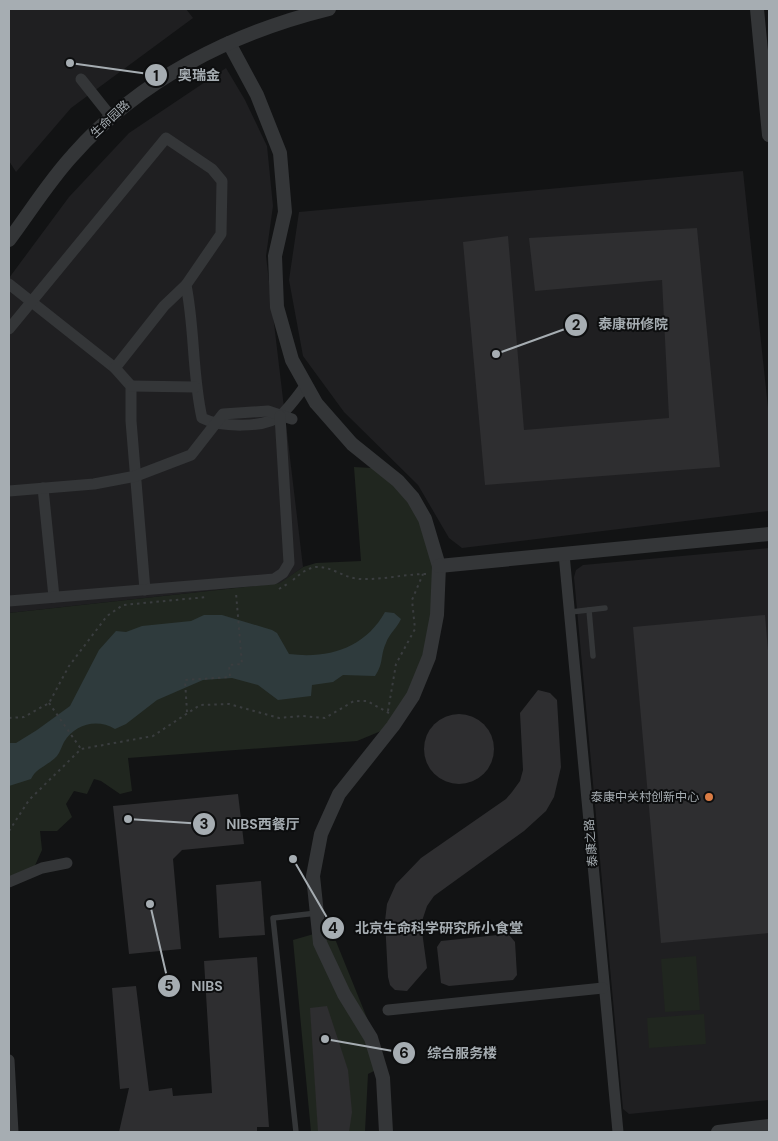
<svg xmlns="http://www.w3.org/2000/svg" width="778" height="1141" viewBox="0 0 778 1141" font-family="'DM Sans','Noto Sans SC',sans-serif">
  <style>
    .built { fill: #1f1f21 }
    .green { fill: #20261f }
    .water { fill: #2f3b3d }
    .building { fill: #2e2e30 }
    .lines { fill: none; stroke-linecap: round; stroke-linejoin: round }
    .path { stroke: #3a3d3f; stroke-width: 2; stroke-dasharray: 2.5 4; stroke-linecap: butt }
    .service { stroke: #343638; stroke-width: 5.5 }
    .minor { stroke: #343638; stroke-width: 11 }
    .tertiary { stroke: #343638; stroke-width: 14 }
    .poi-dot { fill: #da7c44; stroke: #0d0e0f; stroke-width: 2 }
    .labels { text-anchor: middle; stroke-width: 4; stroke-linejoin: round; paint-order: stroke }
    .street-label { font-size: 12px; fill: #a6adb2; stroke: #0d0e0f }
    .poi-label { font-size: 12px; fill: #a6adb2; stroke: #0d0e0f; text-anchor: end }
    .leader { fill: none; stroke: #a6adb2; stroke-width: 2 }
    .callout-dot { fill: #a6adb2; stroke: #0d0e0f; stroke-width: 2 }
    .mark-label { font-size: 15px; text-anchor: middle; font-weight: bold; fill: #111 }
    .callout-label { font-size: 14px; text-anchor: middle; font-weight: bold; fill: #a6adb2; stroke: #0d0e0f; stroke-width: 4; stroke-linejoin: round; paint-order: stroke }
  </style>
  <rect width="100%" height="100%" fill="#121314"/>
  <g class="built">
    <path d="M9 9H186L193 18 71 108 16 172 9 161Z"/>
    <path d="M226 68 245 100 267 146 273 206 266 256 303 567 281 583 9 613V278L69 197 129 133Z"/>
    <path d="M743 171 769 417V511L462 548 449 538 418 485 344 412 303 356 289 280 299 212Z"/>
    <path d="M769 548V1100L629 1114 623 1109 574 577 576 570 583 565Z"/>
  </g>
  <g class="green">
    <path d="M354 467 372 468 413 498 439 566 429 657 393 726 357 741 128 758 132 791 120 794 101 781 94 779 87 794 74 791 66 804 72 817 57 831H40L42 850 32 872 9 882V613L280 583 303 567 316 563 361 561Z"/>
    <path d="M331 929 386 1065 368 1074 365 1132H311L293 940Z"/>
    <path d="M696 956 700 1010 665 1012 661 959Z"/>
    <path d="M704 1014 706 1044 649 1048 647 1018Z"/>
  </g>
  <path class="water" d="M385 612 394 613 401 619C397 628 389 634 386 643 380 656 384 663 375 676L343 675 333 682 312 685 311 696 278 700 258 685 232 678 203 680 157 700 126 724 115 729C97 718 75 724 64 742 62 746 60 752 57 756 49 765 36 768 31 779L9 786V743H16L37 730 70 706 99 650 116 631 126 632 142 626 191 621 204 615H222L272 630 277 633 289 654C329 659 365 648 385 612Z"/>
  <g class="building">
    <path d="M697 228 720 467 485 485 463 242 508 236 524 430 669 418 662 280 535 291 529 238Z"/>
    <path d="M765 615 769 662V933L661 943 633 627Z"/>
    <path d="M538 690 550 693 557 700 561 767 554 797 546 811 524 831 434 896 427 906 421 924 427 968 407 991 395 990 390 985 388 977 385 921 387 904 396 884 421 858 506 799 512 792 520 781 523 770 520 713Z"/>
    <circle cx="459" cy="749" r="35"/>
    <path d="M238 794 244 844 182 850 173 859 181 949 129 954 113 806Z"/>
    <path d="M261 881 265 935 219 938 216 885Z"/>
    <path d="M507 934 510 936 515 942 517 975 513 980 449 986 441 983 437 947 441 941Z"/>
    <path d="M257 957 269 1127H257V1132H119L129 1088 120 1089 112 988 136 986 149 1091 172 1088 173 1096 212 1093 204 961Z"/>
    <path d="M327 1006 348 1070 352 1112 349 1132H318L310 1008Z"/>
  </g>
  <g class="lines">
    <g class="path">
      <path d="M293 580C300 574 307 568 316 567 332 566 345 579 361 579 383 580 404 574 427 574"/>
      <path d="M279 589 289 583"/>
      <path d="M49 703 81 749"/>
      <path d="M388 711 396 664 415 629 412 600 423 574"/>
      <path d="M187 712 185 680 230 677 229 665 242 664 236 593"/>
      <path d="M9 718 24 717 49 703 69 666 107 616 123 605 207 597"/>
      <path d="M9 831 29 800 81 749 153 736 200 705 229 704 279 718 302 716 325 718 354 701H367L389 713"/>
    </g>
    <g class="service">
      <path d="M589 610 593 656"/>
      <path d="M571 612 605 608"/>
      <path d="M296 1132 273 918 317 913"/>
    </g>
    <g class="minor">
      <path d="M81 79 112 118"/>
      <path d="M9 284 115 368"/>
      <path d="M186 285C195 329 192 374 202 418 219 427 265 429 281 415 290 407 298 395 306 385"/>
      <path d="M9 329 166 138 212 169 222 181 221 234 186 285 164 306 115 368 131 386V421L145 590"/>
      <path d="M131 386 195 387"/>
      <path d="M43 488 54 597"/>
      <path d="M9 491 94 484 136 476 191 455 223 414 268 411 292 419"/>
      <path d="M564 554 618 1132"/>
      <path d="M9 601 274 579 283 573 289 563 280 416"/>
      <path d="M9 882 42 868 67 863"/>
      <path d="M388 1010 603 988"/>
      <path d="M9 1060 13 1132"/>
    </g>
    <g class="tertiary">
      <path d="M757 9 769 135"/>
      <path d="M229 43 257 95 280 153 285 212 275 256 277 307 292 360 316 403 352 444 398 481 413 498 425 519 439 566 437 615 429 657 413 696 393 726 339 794 321 834 313 876 320 943 344 994 371 1038 383 1078 386 1132"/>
      <path d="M9 240C30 212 49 181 73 155 140 79 232 33 329 9"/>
      <path d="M439 566 769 534"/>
      <path d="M718 1132 769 1126"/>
    </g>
  </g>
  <circle class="poi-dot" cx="709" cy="797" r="5"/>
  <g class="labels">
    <g class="street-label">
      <text transform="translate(110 119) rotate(-43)" y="4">生命园路</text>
      <text transform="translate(591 843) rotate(-95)" y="4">泰康之路</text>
    </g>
    <g class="poi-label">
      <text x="699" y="801">泰康中关村创新中心</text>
    </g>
  </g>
  <path class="leader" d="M70 63L156 75M496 354L576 325M128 819L204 824M293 859L333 928M150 904L169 986M325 1039L404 1053"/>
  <g class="callout-dot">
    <circle cx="70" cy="63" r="5"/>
    <circle cx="496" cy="354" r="5"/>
    <circle cx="128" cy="819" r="5"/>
    <circle cx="293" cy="859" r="5"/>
    <circle cx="150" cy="904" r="5"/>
    <circle cx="325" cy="1039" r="5"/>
    <circle cx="156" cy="75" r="12"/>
    <circle cx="576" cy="325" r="12"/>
    <circle cx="204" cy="824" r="12"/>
    <circle cx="333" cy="928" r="12"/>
    <circle cx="169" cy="986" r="12"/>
    <circle cx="404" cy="1053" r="12"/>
  </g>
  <g class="mark-label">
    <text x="156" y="81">1</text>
    <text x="576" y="330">2</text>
    <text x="204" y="829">3</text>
    <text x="333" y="933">4</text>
    <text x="169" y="991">5</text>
    <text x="404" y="1058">6</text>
  </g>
  <g class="callout-label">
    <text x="199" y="80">奥瑞金</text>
    <text x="633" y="329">泰康研修院</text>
    <text x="263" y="829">NIBS西餐厅</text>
    <text x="439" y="933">北京生命科学研究所小食堂</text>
    <text x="207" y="991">NIBS</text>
    <text x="462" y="1058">综合服务楼</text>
  </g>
  <rect width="778" height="1141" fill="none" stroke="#a6adb2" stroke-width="20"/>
</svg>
